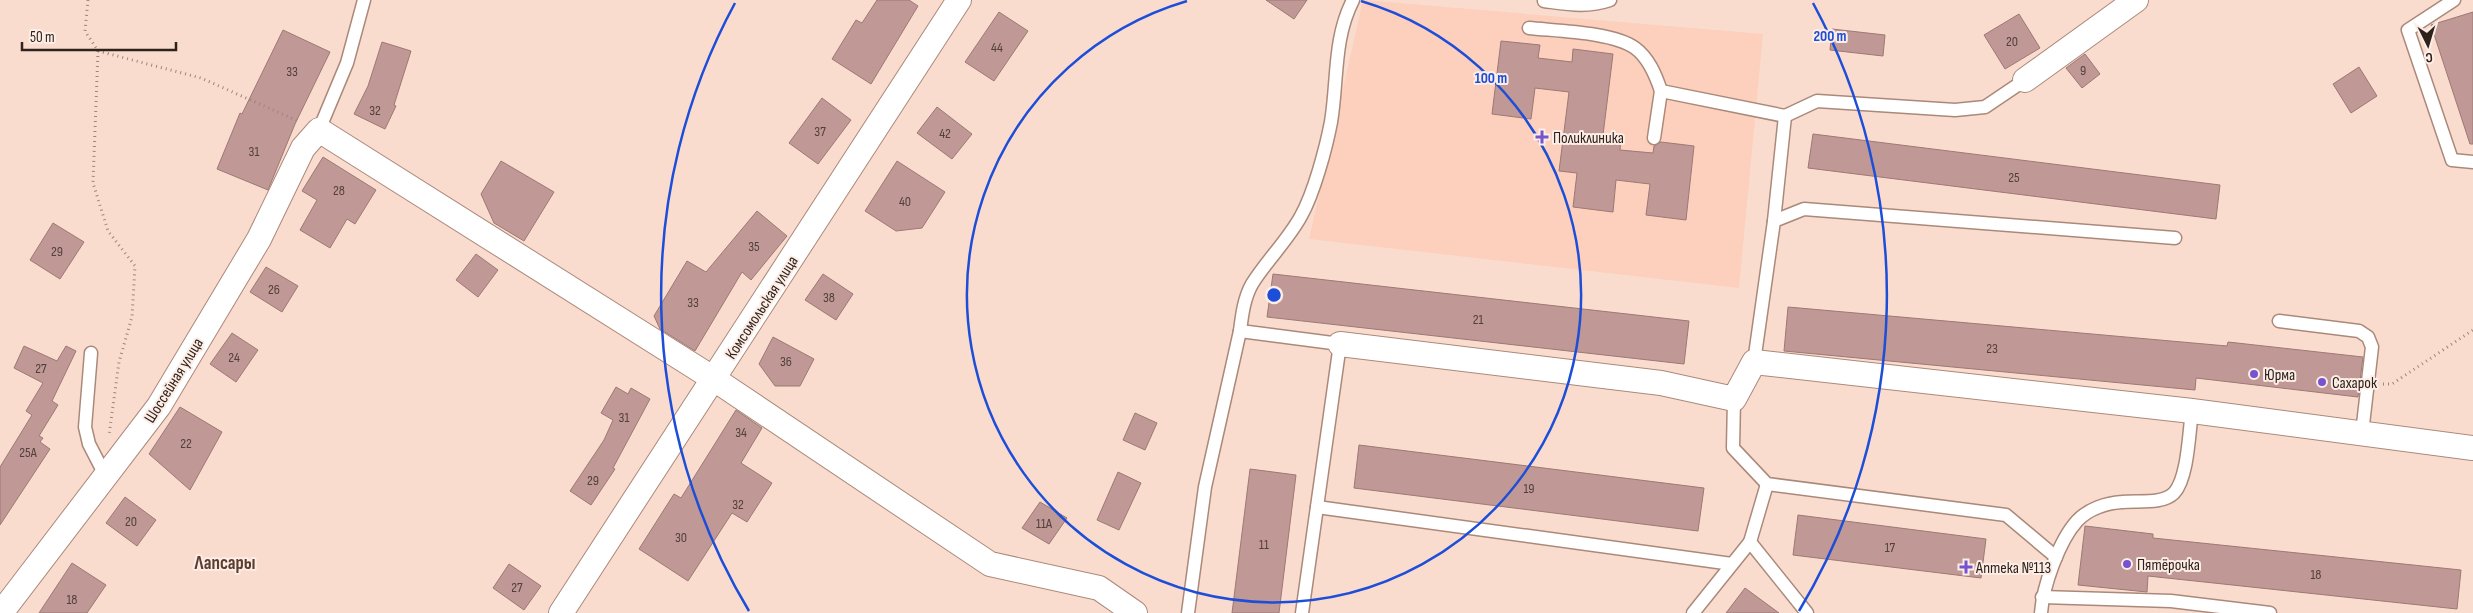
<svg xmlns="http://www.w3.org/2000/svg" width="2473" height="613" viewBox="0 0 2473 613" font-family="'Sofia Sans Condensed',sans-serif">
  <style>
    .built { fill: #fcd0bc }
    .building { fill: #c09896; stroke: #9d7875 }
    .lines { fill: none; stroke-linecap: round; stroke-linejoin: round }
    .lane-casing { stroke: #ab897a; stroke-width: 15 }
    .street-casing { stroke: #ab897a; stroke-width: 26 }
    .path { stroke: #9c867c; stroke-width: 3; stroke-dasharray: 1 4; stroke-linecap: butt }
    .lane { stroke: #fff; stroke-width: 12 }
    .street { stroke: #fff; stroke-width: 24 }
    .ring { fill: none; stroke: #1d4ed8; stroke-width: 2.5 }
    .poi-dot { fill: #7753cd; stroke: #fcede6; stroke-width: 2 }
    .labels { text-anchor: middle; stroke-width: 4; stroke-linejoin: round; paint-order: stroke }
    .number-label { font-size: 14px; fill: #53403a }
    .poi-label { font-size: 16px; fill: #2f221b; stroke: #fcede6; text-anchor: start }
    .street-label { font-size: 16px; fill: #2f221b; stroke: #fcede6 }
    .quarter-label { font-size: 19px; font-weight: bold; fill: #5a3d2f; stroke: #fcede6 }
    .centre { fill: #1d4ed8; stroke: #fcede6; stroke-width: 2.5 }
    .ring-label { font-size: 15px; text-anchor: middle; font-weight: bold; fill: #1d4ed8; stroke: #fcede6; stroke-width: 4; stroke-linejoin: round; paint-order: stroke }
  </style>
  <rect width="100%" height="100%" fill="#fadccf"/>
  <path class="built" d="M1363 0 1763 34 1739 288 1309 239Z"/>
  <g class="building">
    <path d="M877 0H909L918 6 871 84 832 59 856 20 862 23Z"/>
    <path d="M1266 0H1307L1294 19Z"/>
    <path d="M999 12 1028 31 994 81 965 62Z"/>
    <path d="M2473 12V144H2470L2431 25Z"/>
    <path d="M2019 14 2040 48 2005 69 1984 35Z"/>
    <path d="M1832 29 1885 35 1883 56 1830 50Z"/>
    <path d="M283 30 330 52 295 124 268 190 217 169 240 113 242 114Z"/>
    <path d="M1501 41 1540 45 1538 58 1572 62 1573 49 1613 54 1603 135 1621 137 1620 150 1653 153 1654 146 1661 142 1694 146 1686 220 1646 215 1650 184 1616 180 1613 212 1573 207 1577 173 1559 171 1569 92 1535 88 1531 119 1492 114Z"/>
    <path d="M382 42 411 51 394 105 396 106 385 129 354 114 368 86Z"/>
    <path d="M2085 54 2100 74 2082 88 2066 68Z"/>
    <path d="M2359 67 2377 96 2351 113 2333 84Z"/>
    <path d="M822 98 851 120 818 164 789 143Z"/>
    <path d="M937 107 972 134 952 159 917 133Z"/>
    <path d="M1813 134 2220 185 2216 219 1808 168Z"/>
    <path d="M323 157 376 190 355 224 347 219 330 248 300 230 317 200 302 191Z"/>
    <path d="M501 161 554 192 524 241 494 223 481 194Z"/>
    <path d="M897 161 945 192 922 228 896 231 865 211Z"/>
    <path d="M757 211 787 236 751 280 742 272 695 351 660 329 654 316 687 261 706 272Z"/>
    <path d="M53 223 84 242 60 279 30 260Z"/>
    <path d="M476 254 498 270 478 297 456 280Z"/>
    <path d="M266 267 298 286 282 312 250 292Z"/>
    <path d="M823 274 853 294 836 320 805 300Z"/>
    <path d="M1273 274 1689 321 1684 364 1267 317Z"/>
    <path d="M1788 307 2227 346 2228 342 2363 357 2358 397 2196 378 2195 390 1784 351Z"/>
    <path d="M232 333 258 350 236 382 210 364Z"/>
    <path d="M773 337 814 359 800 386H775L759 364Z"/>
    <path d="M24 346 57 361 66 346 76 351 52 401 58 405 39 436 43 438 40 442 50 449 0 525V467L32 415 26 411 43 383 14 368Z"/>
    <path d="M616 387 628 394 631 388 650 399 613 468 615 469 591 505 570 491 604 440 613 420 601 413Z"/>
    <path d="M180 407 222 432 190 490 149 454Z"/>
    <path d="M736 410 762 428 741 463 772 483 747 522 732 513 688 581 639 549 674 494 681 498Z"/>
    <path d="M1135 413 1157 423 1145 450 1123 440Z"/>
    <path d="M1359 445 1704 488 1698 531 1354 488Z"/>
    <path d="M1250 469 1296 475 1279 613H1232Z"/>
    <path d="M1118 472 1141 483 1119 530 1097 520Z"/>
    <path d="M125 497 156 520 137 546 106 523Z"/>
    <path d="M1040 502 1067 518 1049 544 1022 528Z"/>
    <path d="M1798 515 1986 539 1981 578 1793 555Z"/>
    <path d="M2085 526 2153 534V538L2461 570 2457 609 2148 576 2147 592 2078 585Z"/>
    <path d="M72 563 106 585 87 613H39Z"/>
    <path d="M509 564 541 586 524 610 493 588Z"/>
    <path d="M1745 588 1779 613H1726Z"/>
  </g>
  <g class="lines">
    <g class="lane-casing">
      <g id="lane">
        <path d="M2454 0 2408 30 2452 160 2473 162"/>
        <path d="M1544 1C1567 4 1587 8 1610 0"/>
        <path d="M1529 28C1557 31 1613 32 1635 48 1649 58 1656 76 1661 91"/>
        <path d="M319 130 347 63 364 0"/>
        <path d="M1654 138 1661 91 1785 116"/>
        <path d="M1774 221 1785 116 1817 101 1955 110 1985 107 2025 80"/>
        <path d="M2279 321 2359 331 2368 337 2372 347 2362 433"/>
        <path d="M1240 331C1242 315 1244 298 1252 284 1267 260 1288 240 1301 216 1314 193 1326 148 1331 122 1338 80 1333 39 1353 0"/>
        <path d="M91 353 85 427 89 444 105 475"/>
        <path d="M1754 362 1774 221 1804 209 2175 238"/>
        <path d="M1734 399 1733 448 1767 484 2006 515 2056 557"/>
        <path d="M1767 484 1750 542 1807 613"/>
        <path d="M1317 507 1732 564"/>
        <path d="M2042 597 2171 601 2270 613"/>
        <path d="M1188 613 1205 487 1240 331 1340 344 1302 613"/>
        <path d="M1693 613 1750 542"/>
        <path d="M2041 613C2043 586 2059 541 2077 521 2088 509 2106 503 2122 502 2137 500 2162 505 2174 493 2188 478 2189 432 2192 411"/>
      </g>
    </g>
    <g class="street-casing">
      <g id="street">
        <path d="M2025 80 2136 0"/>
        <path d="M1340 344 1661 383 1734 399 1754 362 2192 411 2473 448"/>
        <path d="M1 613 159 406 259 239 303 148 319 130 714 379 990 564 1099 588 1135 613"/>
        <path d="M561 613 959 0"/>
      </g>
    </g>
    <g class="path">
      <path d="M88 0 85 31 98 51 93 183 108 231 135 266 132 317 119 362 109 435"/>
      <path d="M98 51 201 78 298 121"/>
      <path d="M2383 384H2392L2473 330"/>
    </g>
    <use href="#lane" class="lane"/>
    <use href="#street" class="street"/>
  </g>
  <g class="ring">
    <path d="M1361 1A307 307 0 1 1 1187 1"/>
    <path d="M749 611A613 613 0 0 1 735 3M1813 3A613 613 0 0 1 1799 611"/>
  </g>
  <g class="poi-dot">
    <path d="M1539.5 129.5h5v5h5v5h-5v5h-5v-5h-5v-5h5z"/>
    <circle cx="2254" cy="374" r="5"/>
    <circle cx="2322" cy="382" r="5"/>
    <circle cx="2127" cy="564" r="5"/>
    <path d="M1963.5 559.5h5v5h5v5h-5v5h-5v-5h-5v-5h5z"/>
  </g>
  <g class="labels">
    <g class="number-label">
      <text x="2012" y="46">20</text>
      <text x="997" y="52">44</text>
      <text x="2083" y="75">9</text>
      <text x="292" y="76">33</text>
      <text x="375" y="115">32</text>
      <text x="820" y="136">37</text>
      <text x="945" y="138">42</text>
      <text x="254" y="156">31</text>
      <text x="2014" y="182">25</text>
      <text x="339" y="195">28</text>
      <text x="905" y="206">40</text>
      <text x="754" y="251">35</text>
      <text x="57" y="256">29</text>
      <text x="274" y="294">26</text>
      <text x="829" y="302">38</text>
      <text x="693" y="307">33</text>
      <text x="1478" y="324">21</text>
      <text x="1992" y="353">23</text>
      <text x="234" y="362">24</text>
      <text x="786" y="366">36</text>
      <text x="41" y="373">27</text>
      <text x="624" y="422">31</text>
      <text x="741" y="437">34</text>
      <text x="186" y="448">22</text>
      <text x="28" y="457">25А</text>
      <text x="593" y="485">29</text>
      <text x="1529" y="493">19</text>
      <text x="738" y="509">32</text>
      <text x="131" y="526">20</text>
      <text x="1044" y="528">11А</text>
      <text x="681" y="542">30</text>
      <text x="1264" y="549">11</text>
      <text x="1890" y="552">17</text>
      <text x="2316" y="579">18</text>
      <text x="517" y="592">27</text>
      <text x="72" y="604">18</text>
    </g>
    <g class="poi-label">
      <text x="1553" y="143">Поликлиника</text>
      <text x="2264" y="380">Юрма</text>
      <text x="2332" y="388">Сахарок</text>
      <text x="2137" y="570">Пятёрочка</text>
      <text x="1976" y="573">Аптека №113</text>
    </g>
    <g class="street-label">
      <text transform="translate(761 307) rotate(-57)" y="6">Комсомольская улица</text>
      <text transform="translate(173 380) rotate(-58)" y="6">Шоссейная улица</text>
    </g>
    <g class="quarter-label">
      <text x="225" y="569">Лапсары</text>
    </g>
  </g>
  <circle cx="1274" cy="295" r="8" class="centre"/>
  <g class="ring-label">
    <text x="1830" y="41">200 m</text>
    <text x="1491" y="83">100 m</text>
  </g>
  <g transform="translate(2428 45) rotate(175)" stroke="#fcede6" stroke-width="4" paint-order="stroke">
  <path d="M0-4L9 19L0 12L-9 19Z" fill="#2f221b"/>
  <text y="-8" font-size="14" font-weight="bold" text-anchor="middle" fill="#2f221b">С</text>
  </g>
  <path d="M22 42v8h154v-8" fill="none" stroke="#2f221b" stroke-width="2.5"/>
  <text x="30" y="42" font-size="15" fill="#2f221b" stroke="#fcede6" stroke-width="4" paint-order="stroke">50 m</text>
</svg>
